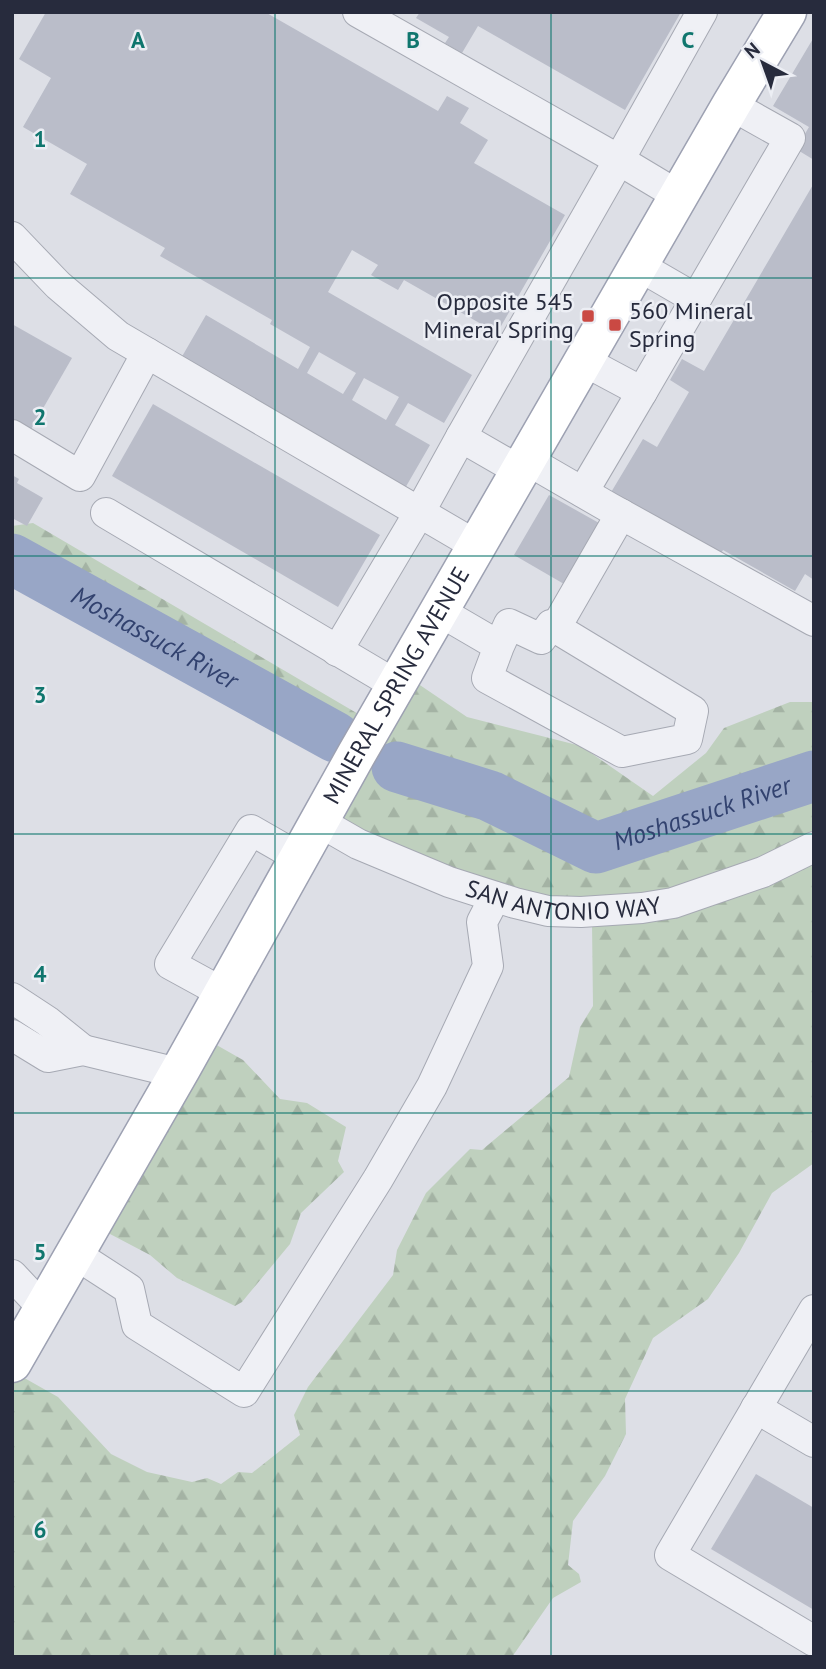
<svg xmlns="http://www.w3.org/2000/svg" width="826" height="1669" viewBox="0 0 826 1669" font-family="'PT Sans',sans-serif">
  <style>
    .forest { fill: url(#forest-firs) }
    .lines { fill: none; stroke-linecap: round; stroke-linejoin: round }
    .river { stroke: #98a6c6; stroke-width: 51 }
    .building { fill: #babdc9; fill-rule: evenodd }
    .minor-casing { stroke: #a6a9b3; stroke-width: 32 }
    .major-casing { stroke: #9da1b2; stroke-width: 41 }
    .minor { stroke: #eff0f5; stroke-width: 30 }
    .major { stroke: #fff; stroke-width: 38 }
    .grid { fill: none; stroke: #0f766e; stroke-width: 2; stroke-opacity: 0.55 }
    .poi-dot { fill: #ca4943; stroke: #eceef4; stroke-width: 2.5 }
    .labels { text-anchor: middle; stroke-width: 5; stroke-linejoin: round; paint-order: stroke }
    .poi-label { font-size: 24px; fill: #272b3d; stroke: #eceef4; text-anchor: end }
    .street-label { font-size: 24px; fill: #272b3d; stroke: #eceef4 }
    .water-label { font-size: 26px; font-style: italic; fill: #32426f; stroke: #eceef4 }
    .grid-label { font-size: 23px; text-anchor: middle; font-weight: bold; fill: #0f766e; stroke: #eceef4; stroke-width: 5; stroke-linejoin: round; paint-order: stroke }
  </style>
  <defs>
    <pattern id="forest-firs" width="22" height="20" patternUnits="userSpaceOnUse" patternTransform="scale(1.75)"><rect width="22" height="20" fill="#bfd0be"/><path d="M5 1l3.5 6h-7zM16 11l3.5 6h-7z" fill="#a4b3a4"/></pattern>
  </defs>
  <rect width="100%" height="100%" fill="#dddfe6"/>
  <g class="forest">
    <path d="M33 523 377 725 411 679 467 717 581 746 653 796 706 753 724 728 790 702H814V1163L772 1193 739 1253 708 1299 653 1338 625 1399 626 1434 605 1476 573 1521 568 1565 579 1574 581 1582 553 1598 512 1657H12V1371L58 1397 111 1454 147 1472 192 1482 207 1478 221 1484 238 1472 252 1473 300 1435 294 1415 308 1387 393 1275 397 1250 426 1193 470 1149 482 1150 569 1077 580 1027 593 1006 592 924 333 834 367 746 301 712 281 698 190 651 175 659 145 660 120 644 12 583V526Z"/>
    <path d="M206 1039 243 1060 280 1099 307 1103 346 1127 338 1161 344 1172 301 1213 290 1244 242 1302 235 1306 177 1278 150 1255 91 1224Z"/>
  </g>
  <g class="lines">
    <g class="river">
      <path id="s1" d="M12 559 335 737"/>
      <path id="s2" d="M397 767 490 796 596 848 814 776"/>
    </g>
  </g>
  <g class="building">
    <path d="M46 12H265L438 111 447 96 469 108 460 123 488 140 474 163 565 215 497 333 404 280 398 290 371 275 378 265 352 250 328 292 472 375 444 423 408 403 395 425 430 445 404 490 180 360 206 315 298 369 310 347 270 324 272 320 160 256 165 248 70 194 87 164 23 127 51 78 19 59ZM319 352 356 373 343 394 307 373ZM364 378 399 397 386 420 352 400Z"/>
    <path d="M420 12H681L625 110 478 26 462 53 445 43 449 37 416 18Z"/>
    <path d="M814 37V160L796 149 809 127 773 106Z"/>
    <path d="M814 183V580L805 574 795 591 723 550 719 557 610 494 643 439 657 447 689 392 670 380 682 359 704 371Z"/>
    <path d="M12 324 72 358 30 431 12 421Z"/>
    <path d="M153 404 380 535 338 607 112 476Z"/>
    <path d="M12 475 19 479 17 483 43 498 27 526 12 518Z"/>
    <path d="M549 495 599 523 564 584 514 555Z"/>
    <path d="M756 1474 814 1508V1610L711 1549Z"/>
  </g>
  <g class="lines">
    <g class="minor-casing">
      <g id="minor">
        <path d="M358 12 619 160 702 12"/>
        <path d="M12 237 58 285 118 336 477 546"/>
        <path d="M639 266 696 299 642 392"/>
        <path d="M696 299 790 138 731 105"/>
        <path d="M12 435 80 476 147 353"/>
        <path d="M461 437 619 160 679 196"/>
        <path d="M527 460 610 508 814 621"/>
        <path d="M583 492 642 392 584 361"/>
        <path d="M106 513 396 685"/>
        <path d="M439 611 499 646 487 678 622 752 687 739 693 711 551 625 541 639 509 624 499 646"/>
        <path d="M556 627 621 514"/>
        <path d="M337 651 419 513 461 437 520 471"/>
        <path id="s3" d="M318 821 358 844 449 882 515 903 548 911 581 912 642 908 673 903 763 872 814 847"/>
        <path d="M223 993 170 964 251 830 298 857"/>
        <path d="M12 998 47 1021 83 1050"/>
        <path d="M12 1035 48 1057 83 1050 178 1073"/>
        <path d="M75 1254 129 1289 137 1325 244 1392 378 1179 432 1086 488 966 482 922 495 897"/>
        <path d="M12 1275 44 1309"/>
        <path d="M814 1310 670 1555 814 1641"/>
        <path d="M756 1408 814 1442"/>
      </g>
    </g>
    <g class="major-casing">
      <g id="major">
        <path id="s4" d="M12 1363 182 1067 356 755 731 105 787 12"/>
      </g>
    </g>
    <use href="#minor" class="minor"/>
    <use href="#major" class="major"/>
  </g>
  <path class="grid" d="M275 12V1657M551 12V1657M12 278H814M12 556H814M12 834H814M12 1113H814M12 1391H814"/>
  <g class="poi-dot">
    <rect x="581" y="309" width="14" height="14" rx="3.5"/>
    <rect x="608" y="318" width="14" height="14" rx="3.5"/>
  </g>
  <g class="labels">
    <g class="poi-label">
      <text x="574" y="310">Opposite 545<tspan x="574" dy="28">Mineral Spring</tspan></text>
      <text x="629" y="319" text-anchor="start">560 Mineral<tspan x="629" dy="28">Spring</tspan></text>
    </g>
    <g class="street-label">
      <text dy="8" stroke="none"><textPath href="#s4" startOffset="779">MINERAL SPRING AVENUE</textPath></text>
      <text dy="8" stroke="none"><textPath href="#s3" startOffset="262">SAN ANTONIO WAY</textPath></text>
    </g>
    <g class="water-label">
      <text dy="9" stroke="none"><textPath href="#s1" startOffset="163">Moshassuck River</textPath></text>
      <text dy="9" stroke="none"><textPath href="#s2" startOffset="327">Moshassuck River</textPath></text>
    </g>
  </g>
  <g class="grid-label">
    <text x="138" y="48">A</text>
    <text x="413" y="48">B</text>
    <text x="688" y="48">C</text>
    <text x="40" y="147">1</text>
    <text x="40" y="425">2</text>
    <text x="40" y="703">3</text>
    <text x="40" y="982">4</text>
    <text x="40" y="1260">5</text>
    <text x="40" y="1538">6</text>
  </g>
  <rect width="826" height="1669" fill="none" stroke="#272b3d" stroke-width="28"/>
  <g transform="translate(763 63) rotate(319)" stroke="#eceef4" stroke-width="5" paint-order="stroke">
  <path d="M0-5L12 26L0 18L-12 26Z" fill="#272b3d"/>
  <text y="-10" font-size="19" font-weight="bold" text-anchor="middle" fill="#272b3d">N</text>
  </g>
</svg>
